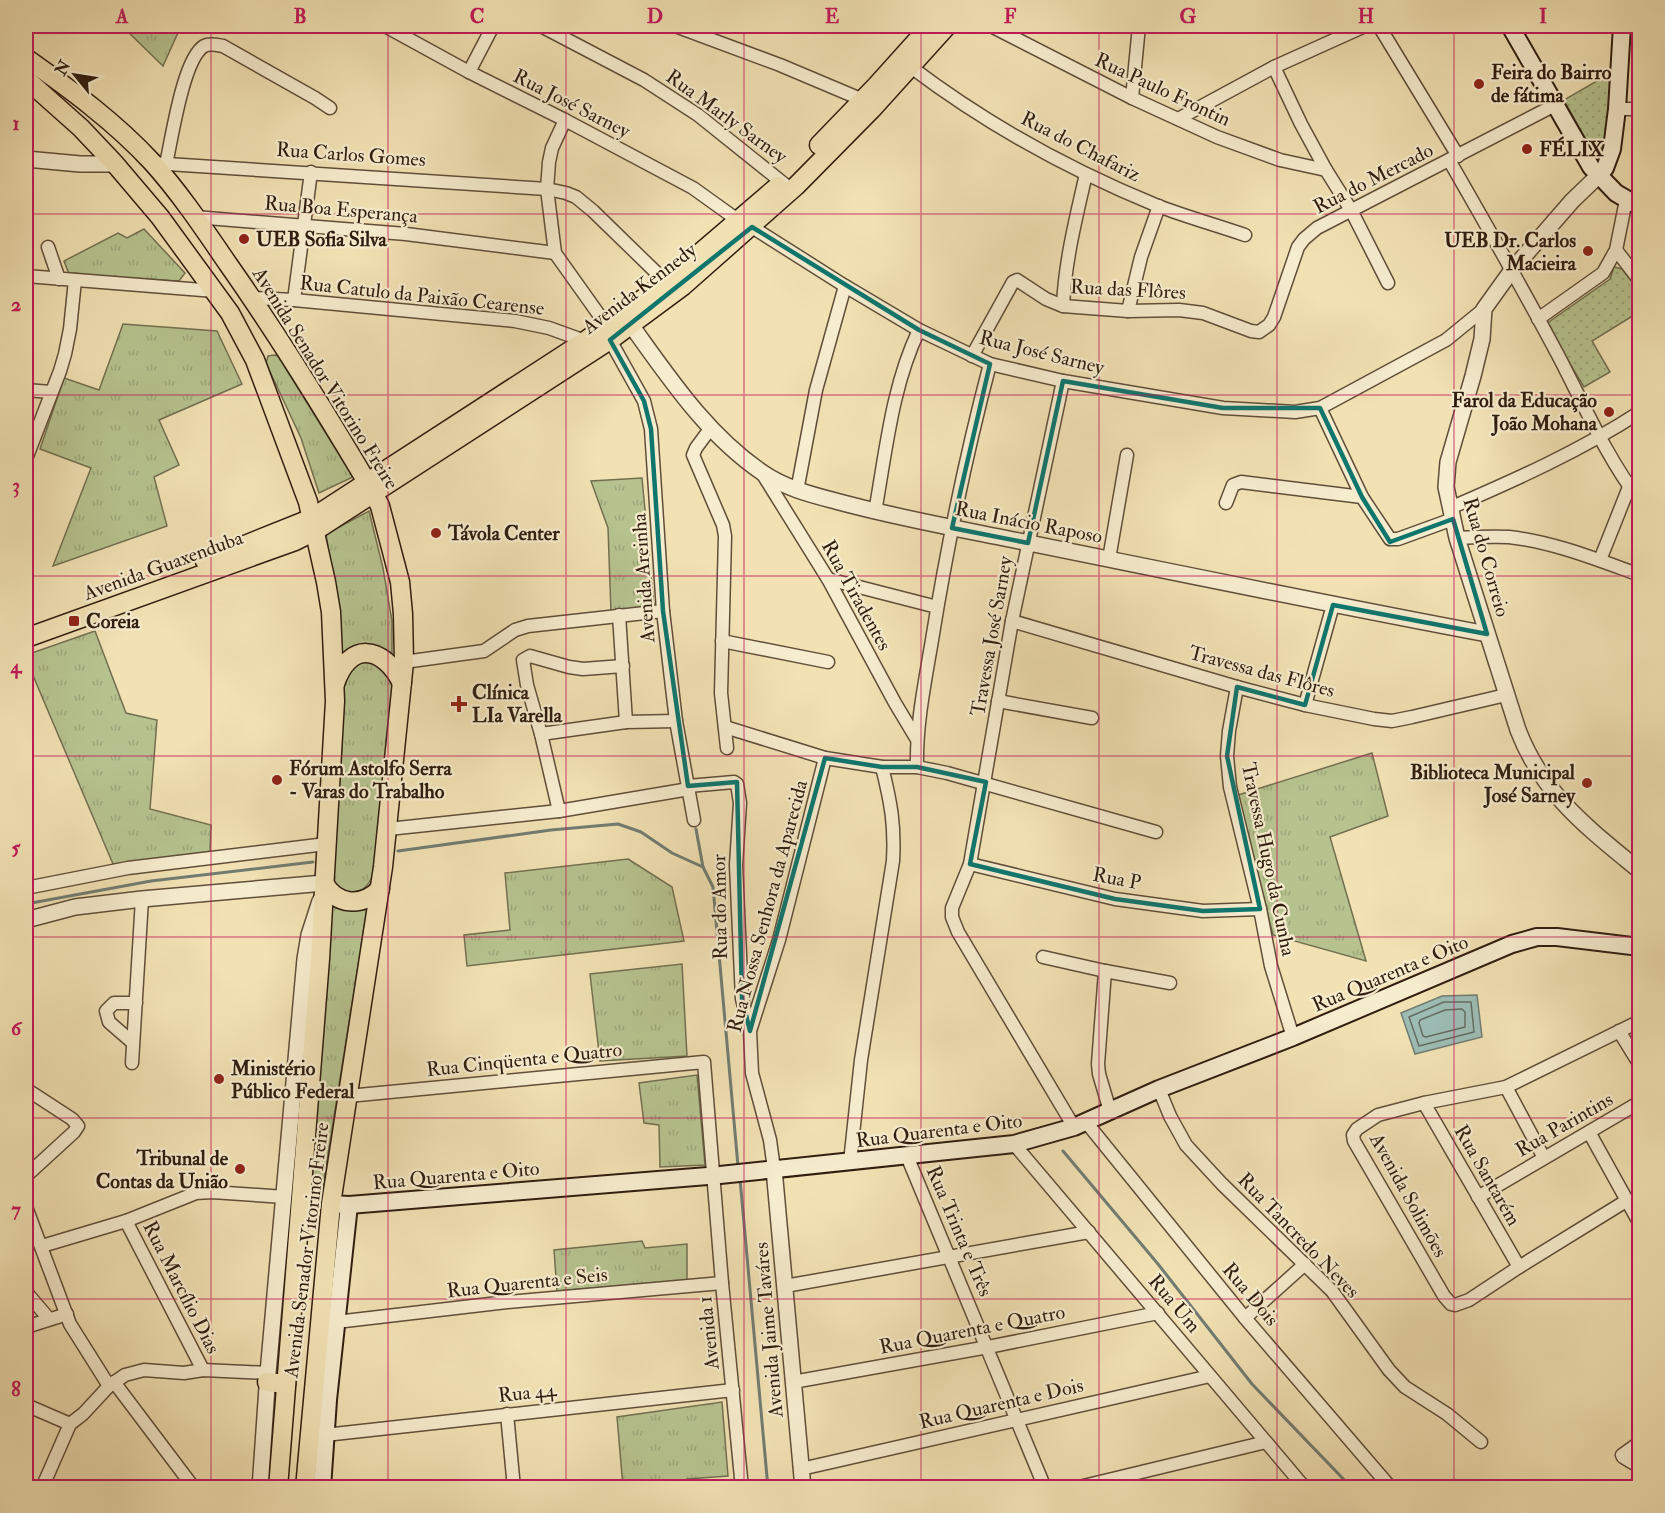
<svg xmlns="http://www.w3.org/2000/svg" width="1665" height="1513" viewBox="0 0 1665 1513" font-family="'IM FELL Double Pica',serif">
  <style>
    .grass { fill: url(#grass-tufts); stroke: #737050; stroke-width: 1.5 }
    .park { fill: url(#park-dots); stroke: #737050; stroke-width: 1.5 }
    .water { fill: #9cbcb4; stroke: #717c72; stroke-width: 1.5 }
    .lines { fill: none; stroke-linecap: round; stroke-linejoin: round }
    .shore { stroke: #666c62; stroke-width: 1.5 }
    .stream { stroke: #717c72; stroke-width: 3 }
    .minor-casing { stroke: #604e39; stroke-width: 15 }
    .tertiary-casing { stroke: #604e39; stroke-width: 18 }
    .secondary-casing { stroke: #301d10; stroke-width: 20 }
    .primary-casing { stroke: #301d10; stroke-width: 21 }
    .minor { stroke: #f6ecce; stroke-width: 12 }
    .tertiary { stroke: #f6ecce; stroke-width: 15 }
    .secondary { stroke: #f6ecce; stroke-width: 16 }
    .primary { stroke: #f1e1b3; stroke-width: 18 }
    .marked { fill: none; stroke: #0f766e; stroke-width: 4.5; stroke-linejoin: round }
    .grid { fill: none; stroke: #c2185b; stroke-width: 1.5; stroke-opacity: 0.55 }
    .poi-dot { fill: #8f2418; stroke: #f6ecce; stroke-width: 2 }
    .labels { text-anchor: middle; stroke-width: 4.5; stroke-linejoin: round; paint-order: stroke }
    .poi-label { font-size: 20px; font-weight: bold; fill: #301d10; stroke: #f6ecce; text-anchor: start }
    .street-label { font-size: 20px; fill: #301d10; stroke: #f6ecce }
    .neatline { fill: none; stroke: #c2185b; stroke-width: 2 }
    .grid-label { font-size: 20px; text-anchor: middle; font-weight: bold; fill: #c2185b }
  </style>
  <defs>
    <pattern id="grass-tufts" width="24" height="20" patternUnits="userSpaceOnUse" patternTransform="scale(1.5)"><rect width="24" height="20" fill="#b6c38f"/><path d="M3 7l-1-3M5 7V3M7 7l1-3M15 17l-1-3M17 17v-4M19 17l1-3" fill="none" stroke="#9da77a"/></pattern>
    <pattern id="park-dots" width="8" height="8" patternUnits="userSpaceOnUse" patternTransform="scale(1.5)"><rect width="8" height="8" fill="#b6c38f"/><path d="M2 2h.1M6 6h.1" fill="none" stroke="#9da77a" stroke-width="1.8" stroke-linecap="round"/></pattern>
  </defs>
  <rect width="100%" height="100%" fill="#f1e1b3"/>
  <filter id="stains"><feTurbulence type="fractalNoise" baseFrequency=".00333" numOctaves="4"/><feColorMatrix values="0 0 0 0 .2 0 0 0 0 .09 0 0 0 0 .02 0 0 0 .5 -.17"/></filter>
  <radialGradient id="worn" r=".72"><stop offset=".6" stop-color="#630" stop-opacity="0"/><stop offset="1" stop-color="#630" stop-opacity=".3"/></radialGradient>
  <g class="grass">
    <path d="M122 26H181L163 66Z"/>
    <path d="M144 229 185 273 179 281 69 274 64 261 118 233 127 238Z"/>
    <path d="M123 324 217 331 242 384 159 420 179 465 154 477 167 526 53 566 91 468 40 449 64 378 99 390Z"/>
    <path d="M275 355 278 356 353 477 319 493 301 438 266 363 268 356Z"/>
    <path d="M642 478 654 606 611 612 608 528 591 481Z"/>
    <path d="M369 511 383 568 392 621V658L341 657 335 592 326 534Z"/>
    <path d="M95 631 126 713 157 720 150 809 211 825 210 852 113 864 26 659V655Z"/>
    <path d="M362 658 382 666 394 690 374 874C366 890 362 892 344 893L332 881 342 747 343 690 348 672Z"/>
    <path d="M1372 753 1388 816 1330 837 1366 961 1273 935 1238 795Z"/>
    <path d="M628 859 672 887 684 941 467 966 464 935 510 930 505 873Z"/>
    <path d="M331 901 368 903 322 1192 310 1191Z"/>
    <path d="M682 964 687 1056 600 1061 590 974Z"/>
    <path d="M697 1075 705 1165 660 1167 659 1125 644 1123 639 1083Z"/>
    <path d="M642 1241 645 1248 687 1244V1280L557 1291 554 1250Z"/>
    <path d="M722 1402 728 1476 687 1479V1487H623L617 1417Z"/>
  </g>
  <g class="park">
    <path d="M1614 71 1608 146 1592 151 1564 100Z"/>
    <path d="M1614 267 1622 269 1639 291V312L1592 341 1610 372 1584 387 1546 324 1610 279Z"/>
  </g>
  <path class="water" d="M1477 995 1482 1037 1415 1054 1401 1013 1442 996Z"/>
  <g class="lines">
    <g class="shore">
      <path d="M1444 1002H1471L1474 1032 1419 1046 1409 1017Z"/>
      <path d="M1462 1009 1465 1012V1027L1426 1037 1423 1036 1419 1023 1420 1020 1445 1010Z"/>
    </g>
    <g class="stream">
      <path d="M696 829 703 867 713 887 738 1166"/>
      <path d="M398 851 551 830 618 824 641 832 672 853 703 867"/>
      <path d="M26 904 151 881 313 862"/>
      <path d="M1063 1151 1158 1264 1252 1384 1352 1488"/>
      <path d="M740 1179 768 1488"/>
    </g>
    <g class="minor-casing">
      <g id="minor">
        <path d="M385 26 469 72 565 120 693 188 739 221"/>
        <path d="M541 26 644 80 698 115 788 187"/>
        <path d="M675 26 780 65 863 100"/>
        <path d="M991 26 1132 98 1217 137 1280 160 1326 170"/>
        <path d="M1379 26 1458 156"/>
        <path d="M911 67C985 123 1072 171 1158 206 1187 217 1216 225 1245 235"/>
        <path d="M1274 67 1301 124 1326 170 1351 210 1388 283"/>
        <path d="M469 72 493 26"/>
        <path d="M1132 98 1139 26"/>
        <path d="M1617 109H1640"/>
        <path d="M1178 119 1274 67 1365 26"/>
        <path d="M565 120 552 148 549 162 547 189 555 253 607 326"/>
        <path d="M1449 160C1487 226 1524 291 1559 357 1584 405 1607 458 1640 501"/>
        <path d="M152 163 547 189 566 193 576 197 593 211 666 282"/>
        <path d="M166 164C172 138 183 59 204 46 210 43 217 45 223 46L315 98 330 108"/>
        <path d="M195 217 406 234 555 253"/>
        <path d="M752 227 845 286 919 330 990 364 1063 381 1223 408 1295 412 1320 408 1446 340 1484 309"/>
        <path d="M48 247 59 279"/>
        <path d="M1616 250 1640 281"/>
        <path d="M26 276 215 291"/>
        <path d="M252 298 294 300 515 321 549 328 585 341"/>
        <path d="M294 300 311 172"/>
        <path d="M1063 306C1065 261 1076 218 1086 174"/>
        <path d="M1128 311 1141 257 1159 206"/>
        <path d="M1538 319 1603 273 1616 250 1626 200"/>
        <path d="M610 340 644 401 651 429 663 611 676 721 694 820"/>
        <path d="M972 356 1013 282 1017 280 1046 299 1063 306 1128 311 1179 310 1203 313 1251 331 1259 332 1269 325 1274 317 1298 247 1304 239 1317 228 1555 105"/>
        <path d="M1063 381 1012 621 970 864 952 908V917L958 932 1074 1127"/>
        <path d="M26 390 51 392"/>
        <path d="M1320 408 1362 497 1390 539H1398L1453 519"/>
        <path d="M710 429 696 448 693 455 723 525 725 536 721 693 727 748"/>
        <path d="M26 459 60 371 65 354 70 329 75 280"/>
        <path d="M762 473 828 579 895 703 916 738"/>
        <path d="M797 491 816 390 845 286"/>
        <path d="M1226 503 1233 485 1241 482 1362 497"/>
        <path d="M1450 508C1515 480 1580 451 1640 412"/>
        <path d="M875 512C886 451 892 386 919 330"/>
        <path d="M1457 538C1474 537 1492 536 1509 537 1554 542 1598 560 1640 575"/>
        <path d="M1109 559 1127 455"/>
        <path d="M1600 560 1629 487"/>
        <path d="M828 579 937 607"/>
        <path d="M619 615 626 722"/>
        <path d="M1012 621 1237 687 1305 705 1374 719 1392 721 1412 717 1506 695"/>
        <path d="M722 641 828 662"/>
        <path d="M404 662 484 651 515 630 528 626 663 611"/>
        <path d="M1237 687 1229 731 1227 756 1230 787 1260 909 1271 966 1293 1037"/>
        <path d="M998 701 1092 718"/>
        <path d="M1305 705 1333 605"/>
        <path d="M725 727 825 758 882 767H917L947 773 1156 832"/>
        <path d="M541 734 626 722 676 721"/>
        <path d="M917 767C916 724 925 682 932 640 947 547 966 455 990 364"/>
        <path d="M688 786 734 782 737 784 740 803 736 865 742 999 750 1030"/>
        <path d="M559 811 541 734 527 685 523 660 530 656 569 667 583 669 623 666"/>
        <path d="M388 829 559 811 689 789"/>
        <path d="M970 864 1115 899 1203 911 1260 909"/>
        <path d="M26 888 128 868 326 844"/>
        <path d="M1043 957 1105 971 1170 983"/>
        <path d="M1105 971 1098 1064 1099 1074 1110 1111"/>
        <path d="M1619 1031 1640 1065"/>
        <path d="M132 1042 109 1022 106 1011 114 1003H136"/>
        <path d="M132 1063 142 899"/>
        <path d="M1506 1087 1544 1158"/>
        <path d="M26 1089 72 1119 78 1126 74 1132 26 1176"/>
        <path d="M1159 1089 1170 1116 1186 1145 1222 1184 1332 1291 1389 1370 1405 1387 1447 1414 1481 1442"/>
        <path d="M348 1096 704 1062 722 1283 742 1488"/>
        <path d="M1424 1103 1519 1267"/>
        <path d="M1086 1122 1245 1318 1391 1488"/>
        <path d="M1589 1132 1640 1224"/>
        <path d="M1014 1144 1305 1488"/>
        <path d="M907 1156 1045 1488"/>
        <path d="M850 1162 861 1060 893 861C895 825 891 803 882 767"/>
        <path d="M774 1169 770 1140 752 1073 750 1031 779 940 825 758"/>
        <path d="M1478 1197 1640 1102"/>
        <path d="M1626 1201 1519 1267 1469 1300 1455 1305 1451 1304 1444 1296 1354 1141 1353 1135 1357 1129 1378 1115 1424 1103 1506 1087 1640 1021"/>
        <path d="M26 1207 70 1324 109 1386"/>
        <path d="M126 1221 203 1370"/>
        <path d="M42 1246 126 1221 196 1193 212 1192 285 1197"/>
        <path d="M785 1286 1089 1232"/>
        <path d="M26 1292 49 1319"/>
        <path d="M1245 1318 1305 1264"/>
        <path d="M336 1322 507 1302 722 1283"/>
        <path d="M26 1327 67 1314"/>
        <path d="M114 1382 194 1488"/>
        <path d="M793 1382 988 1347 1158 1313"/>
        <path d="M26 1405 70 1424"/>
        <path d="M507 1414 514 1488"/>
        <path d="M325 1435 733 1390"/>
        <path d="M1640 1442 1622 1455 1623 1457 1640 1467"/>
        <path d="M801 1469 1210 1376"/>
        <path d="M42 1488 70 1424 83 1414 109 1386 125 1375 144 1370 184 1373 203 1370 268 1373"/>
        <path d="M1075 1488 1266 1442"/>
      </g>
    </g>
    <g class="tertiary-casing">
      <g id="tertiary">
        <path d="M26 159 80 164H115"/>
        <path d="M1598 176 1572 201 1512 270 1484 309 1482 339 1473 376 1448 462 1446 487 1457 538 1518 730C1543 795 1588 828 1640 871"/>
        <path d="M631 325C670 379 707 435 763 473 788 490 817 496 847 504 900 518 954 528 1009 539 1168 571 1327 604 1487 634"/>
        <path d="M26 920 75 907 142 899 324 883"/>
        <path d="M774 1169 803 1488"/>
        <path d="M260 1488 268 1373 305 959 309 935 320 901"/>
      </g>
    </g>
    <g class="secondary-casing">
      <g id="secondary">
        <path d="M1510 26 1591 167 1616 193 1640 207"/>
        <path d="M1598 176 1605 168 1612 149 1617 109 1622 26"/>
        <path d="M331 1204 349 1205 720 1175 1014 1144 1074 1127 1159 1089 1293 1037 1512 944 1537 937H1557L1640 947"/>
        <path d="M322 1488 328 1400 349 1205"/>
      </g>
    </g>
    <g class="primary-casing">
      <g id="primary">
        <path d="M26 58C70 89 115 122 152 162 180 193 204 229 228 264 280 338 328 416 374 494L380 506 400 582 403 614 404 662 383 867 331 1204 305 1488"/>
        <path d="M26 79 81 128 115 164 160 217 230 313 255 360 308 502 326 582 331 612 335 701 320 959 278 1488"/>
        <path d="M819 145 876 86 930 26"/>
        <path d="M205 561 312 518 585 341 666 282 778 186"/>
        <path d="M26 638 295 541 315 531 610 340 683 286 796 186 873 108 947 26"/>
        <path d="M335 684C349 641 383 645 402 683"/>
        <path d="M324 883C337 906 362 907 380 889"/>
        <path d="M267 1382 286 1384"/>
      </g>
    </g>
    <use href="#minor" class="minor"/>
    <use href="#tertiary" class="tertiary"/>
    <use href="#secondary" class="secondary"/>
    <use href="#primary" class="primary"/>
  </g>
  <path class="marked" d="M752 227 919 330 990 364 952 528 1028 543 1063 381 1223 408H1320L1362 497 1390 542 1453 519 1487 634 1333 605 1305 705 1237 687 1227 756 1260 909 1203 911 1115 899 970 864 986 782 917 767H882L825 758 750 1031 742 999 737 782 688 786 663 611 651 429 644 401 610 340Z"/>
  <path class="grid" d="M211 26V1488M388 26V1488M566 26V1488M744 26V1488M921 26V1488M1099 26V1488M1277 26V1488M1454 26V1488M26 214H1640M26 395H1640M26 576H1640M26 756H1640M26 937H1640M26 1118H1640M26 1299H1640"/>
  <g class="poi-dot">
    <circle cx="1479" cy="84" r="6"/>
    <circle cx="1527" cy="149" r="6"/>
    <circle cx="244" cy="239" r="6"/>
    <circle cx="1588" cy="251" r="6"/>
    <circle cx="1609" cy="412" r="6"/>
    <circle cx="436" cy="533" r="6"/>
    <rect x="68" y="615" width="12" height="12" rx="3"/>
    <path d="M456 695h6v6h6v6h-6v6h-6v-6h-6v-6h6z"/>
    <circle cx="277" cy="780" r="6"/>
    <circle cx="1587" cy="783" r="6"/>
    <circle cx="219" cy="1079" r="6"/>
    <circle cx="240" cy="1169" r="6"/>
  </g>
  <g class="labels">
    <g class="poi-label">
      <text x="1491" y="79">Feira do Bairro<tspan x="1491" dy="23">de fátima</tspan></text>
      <text x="1539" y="156">FÉLIX</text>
      <text x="256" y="246">UEB Sofia Silva</text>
      <text x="1576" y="247" text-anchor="end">UEB Dr. Carlos<tspan x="1576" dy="23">Macieira</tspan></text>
      <text x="1597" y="407" text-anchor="end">Farol da Educação<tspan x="1597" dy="23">João Mohana</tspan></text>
      <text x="448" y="540">Távola Center</text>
      <text x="86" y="628">Coreia</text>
      <text x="472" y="699">Clínica<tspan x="472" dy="23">LIa Varella</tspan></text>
      <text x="289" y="775">Fórum Astolfo Serra<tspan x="289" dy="23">- Varas do Trabalho</tspan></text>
      <text x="1575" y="779" text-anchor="end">Biblioteca Municipal<tspan x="1575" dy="23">José Sarney</tspan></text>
      <text x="231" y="1075">Ministério<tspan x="231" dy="23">Público Federal</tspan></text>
      <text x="228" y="1165" text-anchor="end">Tribunal de<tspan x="228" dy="23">Contas da União</tspan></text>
    </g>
    <g class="street-label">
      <text transform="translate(1163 89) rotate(25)" y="7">Rua Paulo Frontin</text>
      <text transform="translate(572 103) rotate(27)" y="7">Rua José Sarney</text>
      <text transform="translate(727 116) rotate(36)" y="7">Rua Marly Sarney</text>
      <text transform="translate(1081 146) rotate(27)" y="7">Rua do Chafariz</text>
      <text transform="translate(351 154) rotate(4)" y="7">Rua Carlos Gomes</text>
      <text transform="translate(1373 178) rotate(-27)" y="7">Rua do Mercado</text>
      <text transform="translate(341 209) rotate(5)" y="7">Rua Boa Esperança</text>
      <text transform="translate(639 288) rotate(-37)" y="7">Avenida Kennedy</text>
      <text transform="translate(1128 289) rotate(3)" y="7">Rua das Flôres</text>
      <text transform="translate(422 295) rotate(6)" y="7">Rua Catulo da Paixão Cearense</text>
      <text transform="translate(1042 352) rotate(14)" y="7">Rua José Sarney</text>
      <text transform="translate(326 378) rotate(58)" y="7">Avenida Senador Vitorino Freire</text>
      <text transform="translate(1029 522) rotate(11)" y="7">Rua Inácio Raposo</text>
      <text transform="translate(1487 557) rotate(74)" y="7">Rua do Correio</text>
      <text transform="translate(163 565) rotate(-20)" y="7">Avenida Guaxenduba</text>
      <text transform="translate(643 578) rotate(-94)" y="7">Avenida Areinha</text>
      <text transform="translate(857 595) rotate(61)" y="7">Rua Tiradentes</text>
      <text transform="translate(991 636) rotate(-80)" y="7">Travessa José Sarney</text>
      <text transform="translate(1262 671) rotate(15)" y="7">Travessa das Flôres</text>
      <text transform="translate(1269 859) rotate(78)" y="7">Travessa Hugo da Cunha</text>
      <text transform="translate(1117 878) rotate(11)" y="7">Rua P</text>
      <text transform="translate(767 906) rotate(-75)" y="7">Rua Nossa Senhora da Aparecida</text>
      <text transform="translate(719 907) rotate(-91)" y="7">Rua do Amor</text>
      <text transform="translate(1390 973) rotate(-23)" y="7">Rua Quarenta e Oito</text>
      <text transform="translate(524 1059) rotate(-6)" y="7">Rua Cinqüenta e Quatro</text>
      <text transform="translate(1564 1124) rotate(-30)" y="7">Rua Parintins</text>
      <text transform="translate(939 1130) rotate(-7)" y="7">Rua Quarenta e Oito</text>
      <text transform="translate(456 1175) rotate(-5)" y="7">Rua Quarenta e Oito</text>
      <text transform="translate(1488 1175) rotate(60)" y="7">Rua Santarém</text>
      <text transform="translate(1409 1195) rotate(61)" y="7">Avenida Solimões</text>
      <text transform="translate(960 1231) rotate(67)" y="7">Rua Trinta e Três</text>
      <text transform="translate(1299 1235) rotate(46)" y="7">Rua Tancredo Neves</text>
      <text transform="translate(306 1250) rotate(-83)" y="7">Avenida Senador Vitorino Freire</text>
      <text transform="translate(527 1282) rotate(-6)" y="7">Rua Quarenta e Seis</text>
      <text transform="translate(182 1287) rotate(63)" y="7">Rua Marcílio Dias</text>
      <text transform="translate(1251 1294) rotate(50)" y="7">Rua Dois</text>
      <text transform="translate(1175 1303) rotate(50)" y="7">Rua Um</text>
      <text transform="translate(972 1329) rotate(-11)" y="7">Rua Quarenta e Quatro</text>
      <text transform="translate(768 1330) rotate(-95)" y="7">Avenida Jaime Taváres</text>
      <text transform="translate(708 1333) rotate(-96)" y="7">Avenida 1</text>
      <text transform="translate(527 1392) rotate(-6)" y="7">Rua 44</text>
      <text transform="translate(1001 1403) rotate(-13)" y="7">Rua Quarenta e Dois</text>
    </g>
  </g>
  <rect width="1665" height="1513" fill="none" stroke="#f1e1b3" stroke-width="66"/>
  <g transform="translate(75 75) rotate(300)" stroke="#f6ecce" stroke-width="4.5" paint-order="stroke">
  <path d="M0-4.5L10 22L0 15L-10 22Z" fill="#301d10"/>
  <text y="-9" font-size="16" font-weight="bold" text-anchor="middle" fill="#301d10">N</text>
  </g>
  <rect x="33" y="33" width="1599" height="1447" class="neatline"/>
  <g class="grid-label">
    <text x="122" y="23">A</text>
    <text x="300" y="23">B</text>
    <text x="477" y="23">C</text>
    <text x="655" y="23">D</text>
    <text x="832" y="23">E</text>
    <text x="1010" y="23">F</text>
    <text x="1188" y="23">G</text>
    <text x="1366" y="23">H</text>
    <text x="1543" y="23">I</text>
    <text x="16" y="130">1</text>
    <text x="16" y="311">2</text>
    <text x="16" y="492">3</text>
    <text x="16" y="673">4</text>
    <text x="16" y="854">5</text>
    <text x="16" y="1035">6</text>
    <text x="16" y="1216">7</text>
    <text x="16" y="1396">8</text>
  </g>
  <rect width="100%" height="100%" filter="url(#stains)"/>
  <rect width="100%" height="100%" fill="url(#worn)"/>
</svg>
